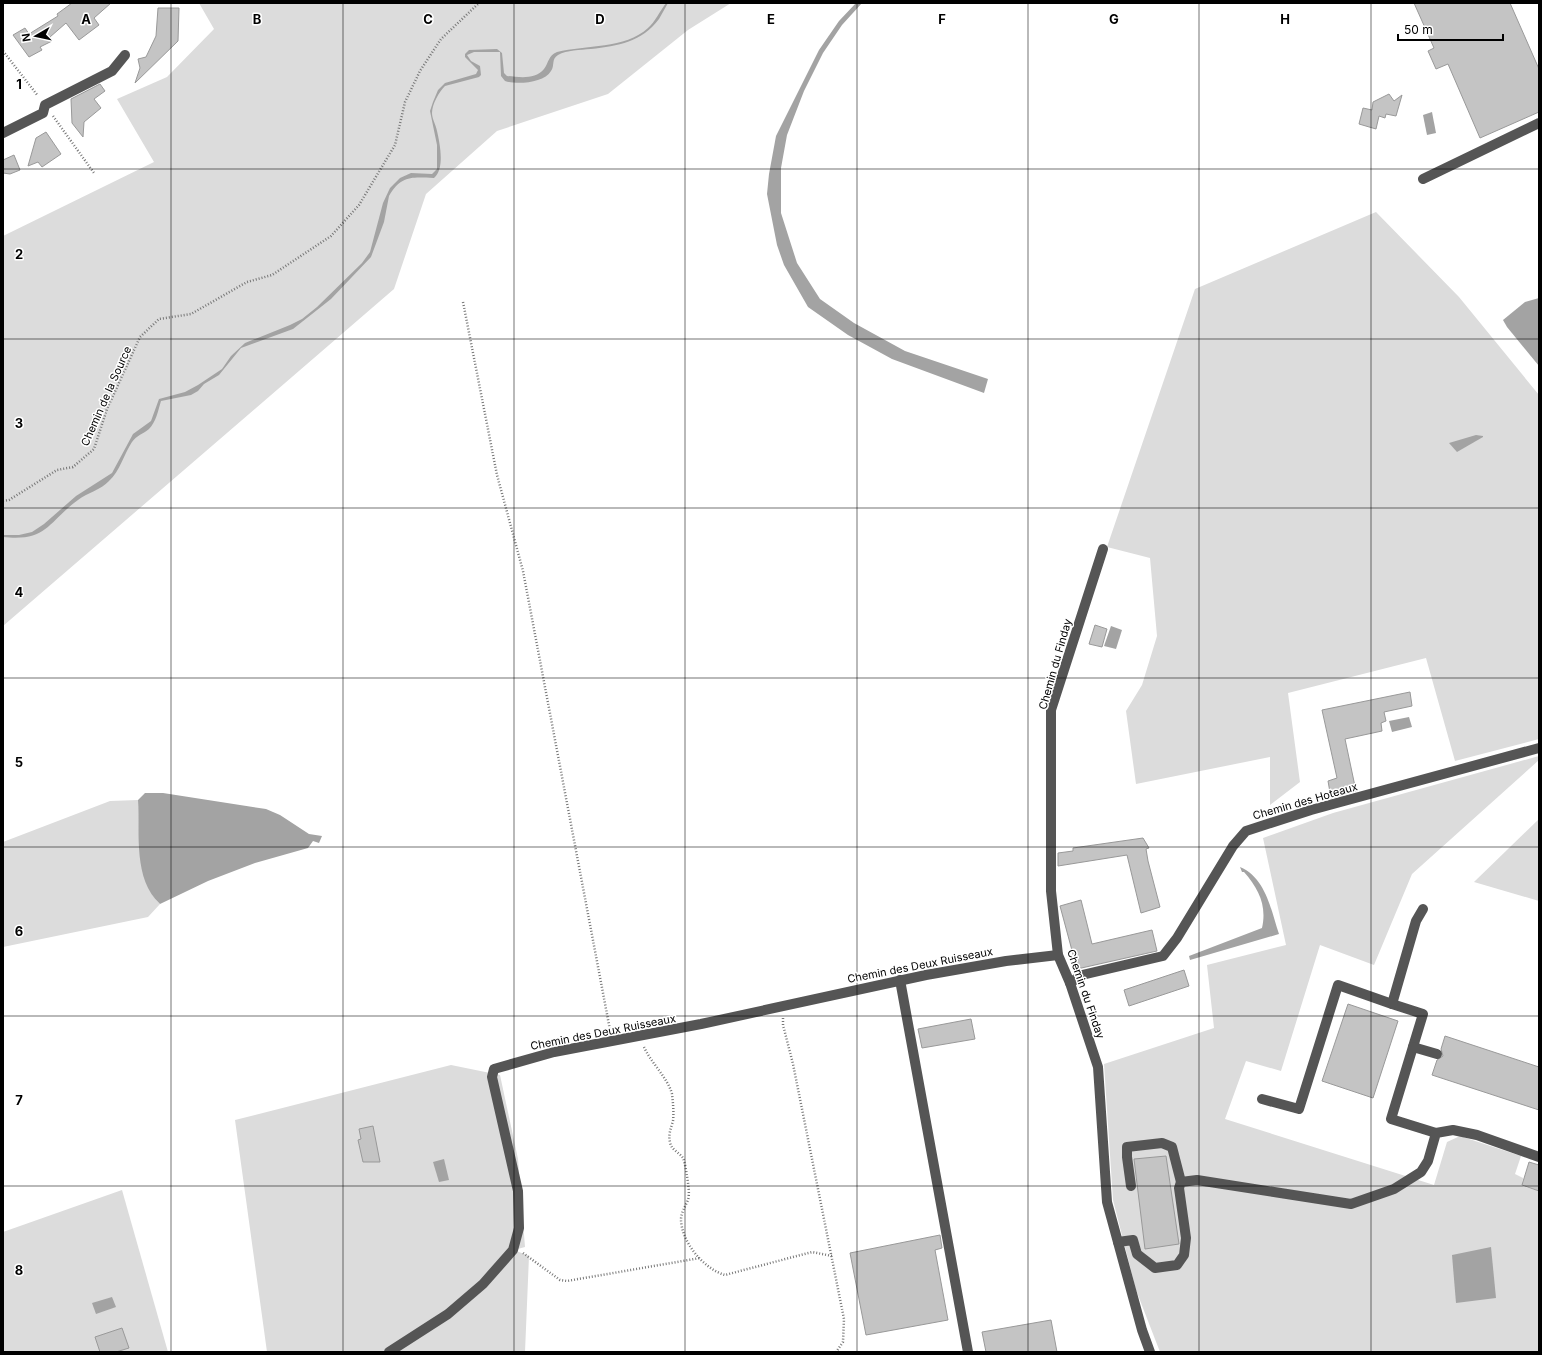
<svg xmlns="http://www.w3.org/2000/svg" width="1542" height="1355" viewBox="0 0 1542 1355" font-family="Inter,sans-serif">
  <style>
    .green { fill: #dcdcdc }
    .water { fill: #a3a3a3 }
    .building { fill: #c4c4c4; stroke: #999 }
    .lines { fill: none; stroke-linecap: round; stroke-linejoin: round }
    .path { stroke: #777; stroke-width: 2.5; stroke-dasharray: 1 2; stroke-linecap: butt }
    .minor { stroke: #555; stroke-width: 10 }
    .grid { fill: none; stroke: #000; stroke-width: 1; stroke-opacity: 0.55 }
    .labels { text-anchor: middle; stroke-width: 3; stroke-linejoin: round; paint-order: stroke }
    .street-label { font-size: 11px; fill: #000; stroke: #fff }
    .grid-label { font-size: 13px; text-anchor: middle; font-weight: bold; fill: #000; stroke: #fff; stroke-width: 3; stroke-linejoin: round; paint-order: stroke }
  </style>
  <rect width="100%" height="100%" fill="#fff"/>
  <g class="green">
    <path d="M199 3H731L688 30 608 94 497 131 426 194 394 289 3 626V236L154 162 117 99 167 77 214 29Z"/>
    <path d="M1376 212 1459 297 1539 395V739L1455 761 1426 658 1288 693 1300 782 1270 805V757L1136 784 1126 711 1142 685 1157 636 1150 558 1107 547 1195 289Z"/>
    <path d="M1539 756V760L1412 874 1374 965 1320 945 1281 1071 1246 1061 1225 1119 1434 1185 1447 1142 1460 1136 1521 1156 1515 1174 1523 1178 1522 1186 1539 1191V1352H1160L1136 1290 1113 1200 1104 1064 1214 1028 1207 965 1286 945 1263 838 1333 813Z"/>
    <path d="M138 800C140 832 135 880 160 904L148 917 3 947V842L110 801Z"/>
    <path d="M1539 819V901L1474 882Z"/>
    <path d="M451 1065 500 1075 518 1159 525 1247 514 1250 529 1256 525 1352H267L235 1120Z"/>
    <path d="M122 1190 168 1352H3V1232Z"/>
  </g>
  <g class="water">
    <path d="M666 3H668C665 8 662 14 659 19 642 42 618 46 591 49 580 50 567 50 558 55 551 59 555 66 551 71 544 83 517 85 505 81L501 76 500 52H474L467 55 471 61 480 66 481 75 479 77 445 86C439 92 432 104 432 113 432 119 436 125 437 131 440 144 445 169 434 178 412 177 401 175 389 196L384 222 371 257 331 299 293 329 241 348 219 375 204 384 198 391 191 395 161 401C158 411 156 422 149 429 143 434 137 435 132 442 124 454 120 471 109 481 101 490 87 493 78 500 48 522 47 542 3 537V535H19L32 532 44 524 76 496 112 473 133 434 151 421 159 399 185 392 198 385 222 369 231 356 245 343 290 325 302 319 317 307 362 263 370 252 383 203 390 188 400 178 411 173 432 174 437 169V145L430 111 433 102 438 90 445 83 476 74 478 70 465 57V54L469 50 497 49 502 53 504 73 507 76C519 77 535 80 544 69 549 62 548 56 557 52 586 45 625 49 648 28 655 22 660 11 666 3Z"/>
    <path d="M856 3H862L842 25 823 53 804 91 787 135 781 168V213L797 263 820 299 854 323 905 351 988 379 984 393 892 359 848 335 808 307 784 265 777 245 767 194 769 174 776 136 819 50 839 21Z"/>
    <path d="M1432 112 1436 133 1427 135 1423 115Z"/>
    <path d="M1539 298V366L1507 327 1503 320 1525 302Z"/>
    <path d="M1476 435 1483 436V437L1457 452 1449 443Z"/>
    <path d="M1111 626 1122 630 1116 649 1104 646Z"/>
    <path d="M1409 717 1412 727 1392 732 1389 721Z"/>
    <path d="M145 793H163L266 809 280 815 309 834 322 836 319 843 313 841 308 848 255 863 208 881 160 904C133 879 140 834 138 800Z"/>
    <path d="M1240 867C1266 878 1271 910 1279 934L1190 960 1189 956 1262 928C1267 906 1259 889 1244 872H1242Z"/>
    <path d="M444 1159 449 1180 439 1182 433 1162Z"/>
    <path d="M1491 1247 1496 1298 1456 1303 1452 1255Z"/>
    <path d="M112 1297 116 1307 96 1314 92 1303Z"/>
  </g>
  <g class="building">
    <path d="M72 3H111L94 18 99 25 79 40 66 23 50 37 52 41 40 47 42 50 29 57 13 35 25 28 29 34 58 16 57 14Z"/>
    <path d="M1414 3H1510L1539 69V112L1480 138 1448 64 1436 69 1428 51 1434 48Z"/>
    <path d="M158 8H179L178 41 135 83 140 68 138 59 146 57 156 36Z"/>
    <path d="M100 84 105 91 94 99 101 108 84 122 83 137 72 123 71 99Z"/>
    <path d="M1389 94 1394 101 1402 95 1396 116 1386 114 1385 118 1379 116 1376 129 1359 124 1363 108 1372 110 1373 102Z"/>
    <path d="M46 132 61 154 42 167 38 162 28 166 36 138Z"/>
    <path d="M14 155 20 170 10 174 3 173V160Z"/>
    <path d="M1095 625 1107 629 1102 647 1089 644Z"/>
    <path d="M1410 692 1412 706 1384 712 1386 721 1381 723 1382 731 1345 739 1356 791 1331 798 1328 781 1337 778 1322 710Z"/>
    <path d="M1143 838 1149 848 1146 849 1148 861 1160 907 1141 913 1127 855 1058 866V853L1073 851V848Z"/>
    <path d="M1081 900 1092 944 1152 930 1157 951 1077 969 1060 906Z"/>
    <path d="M1184 970 1189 986 1129 1006 1124 990Z"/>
    <path d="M1348 1004 1398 1021 1373 1098 1322 1081Z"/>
    <path d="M971 1019 975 1039 922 1048 918 1029Z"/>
    <path d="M1445 1036 1539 1067V1110L1432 1075 1437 1060 1443 1056 1441 1049Z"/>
    <path d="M373 1126 380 1162H363L358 1140 361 1139 359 1129Z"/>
    <path d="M1166 1156 1179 1244 1145 1249 1134 1159Z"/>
    <path d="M1529 1162 1539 1165V1191L1522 1185Z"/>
    <path d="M940 1235 942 1248 935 1250 948 1320 866 1335 850 1253Z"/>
    <path d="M1051 1320 1057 1352H986L982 1332Z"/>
    <path d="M122 1328 129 1348 116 1352H100L95 1337Z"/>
  </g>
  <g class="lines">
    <g class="path">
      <path d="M3 51 38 96"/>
      <path d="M53 116 94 173"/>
      <path d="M463 302 497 475 523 571 610 1030"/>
      <path d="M3 501 9 500 57 470 73 467 94 449 107 409 140 337 159 319 191 314 247 282 272 275 331 236 359 205 395 145 405 102 420 71 441 39 479 3"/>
      <path d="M783 1018V1025L793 1064 844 1319 843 1342 836 1352"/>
      <path d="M644 1047C651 1063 668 1078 672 1094 673 1103 674 1112 673 1121 671 1128 668 1135 670 1142 671 1150 679 1152 683 1158 685 1163 686 1170 687 1176 688 1183 690 1194 688 1200 685 1207 681 1213 681 1220 682 1243 704 1269 725 1275L812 1252 832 1256"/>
      <path d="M523 1253 560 1280 567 1281 700 1258"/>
    </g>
    <g class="minor">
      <path d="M3 133 43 113 45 105 112 71 125 55"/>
      <path d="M1423 179 1539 123"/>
      <path d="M1103 549 1051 710V891L1058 955 1070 983 1098 1067 1107 1202 1142 1330 1150 1352"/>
      <path d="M900 980 968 1352"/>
      <path d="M1070 983 1082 975 1163 956 1177 938 1233 846 1246 831 1311 810 1539 748"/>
      <path d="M1392 1004 1423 1014 1391 1119 1436 1133"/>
      <path d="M1413 1047 1437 1054"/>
      <path d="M1262 1099 1299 1109 1338 985 1392 1004 1416 921 1423 909"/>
      <path d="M1131 1186 1127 1157V1147L1162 1143 1172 1147 1181 1182"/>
      <path d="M1118 1242 1133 1240 1137 1254 1155 1268 1177 1265 1184 1255 1186 1238 1179 1188 1181 1182 1197 1180 1351 1204 1394 1189 1421 1172 1428 1161 1436 1133 1453 1130 1477 1135 1539 1157"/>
      <path d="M389 1352 448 1314 483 1284 513 1250 519 1228 518 1191 492 1077 494 1069 554 1052 701 1024 926 975 1006 961 1058 955"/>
    </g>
  </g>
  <path class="grid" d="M171 3V1352M343 3V1352M514 3V1352M685 3V1352M857 3V1352M1028 3V1352M1199 3V1352M1371 3V1352M3 169H1539M3 339H1539M3 508H1539M3 678H1539M3 847H1539M3 1016H1539M3 1186H1539"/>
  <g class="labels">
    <g class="street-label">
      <text transform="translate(106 396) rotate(-66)" y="4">Chemin de la Source</text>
      <text transform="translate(1055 664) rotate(-74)" y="4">Chemin du Finday</text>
      <text transform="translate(1305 801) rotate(-16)" y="4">Chemin des Hoteaux</text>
      <text transform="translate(920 965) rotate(-11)" y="4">Chemin des Deux Ruisseaux</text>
      <text transform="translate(1086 994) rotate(71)" y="4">Chemin du Finday</text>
      <text transform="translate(603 1032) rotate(-11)" y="4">Chemin des Deux Ruisseaux</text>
    </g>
  </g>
  <g class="grid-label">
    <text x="86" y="24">A</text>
    <text x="257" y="24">B</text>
    <text x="428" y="24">C</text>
    <text x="600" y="24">D</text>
    <text x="771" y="24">E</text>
    <text x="942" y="24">F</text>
    <text x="1114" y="24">G</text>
    <text x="1285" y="24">H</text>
    <text x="19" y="89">1</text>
    <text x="19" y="259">2</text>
    <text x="19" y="428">3</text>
    <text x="19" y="597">4</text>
    <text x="19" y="767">5</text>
    <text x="19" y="936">6</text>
    <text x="19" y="1105">7</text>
    <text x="19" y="1275">8</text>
  </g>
  <rect width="1542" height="1355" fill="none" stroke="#000000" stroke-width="8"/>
  <g transform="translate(36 36) rotate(261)" stroke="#ffffff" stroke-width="3" paint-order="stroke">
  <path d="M0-3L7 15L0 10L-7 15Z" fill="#000000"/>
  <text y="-6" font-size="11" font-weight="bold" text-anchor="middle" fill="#000000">N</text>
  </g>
  <path d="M1398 34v6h105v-6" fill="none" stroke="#000000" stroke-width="2"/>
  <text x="1404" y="34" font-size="12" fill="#000000" stroke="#ffffff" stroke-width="3" paint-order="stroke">50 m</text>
</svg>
